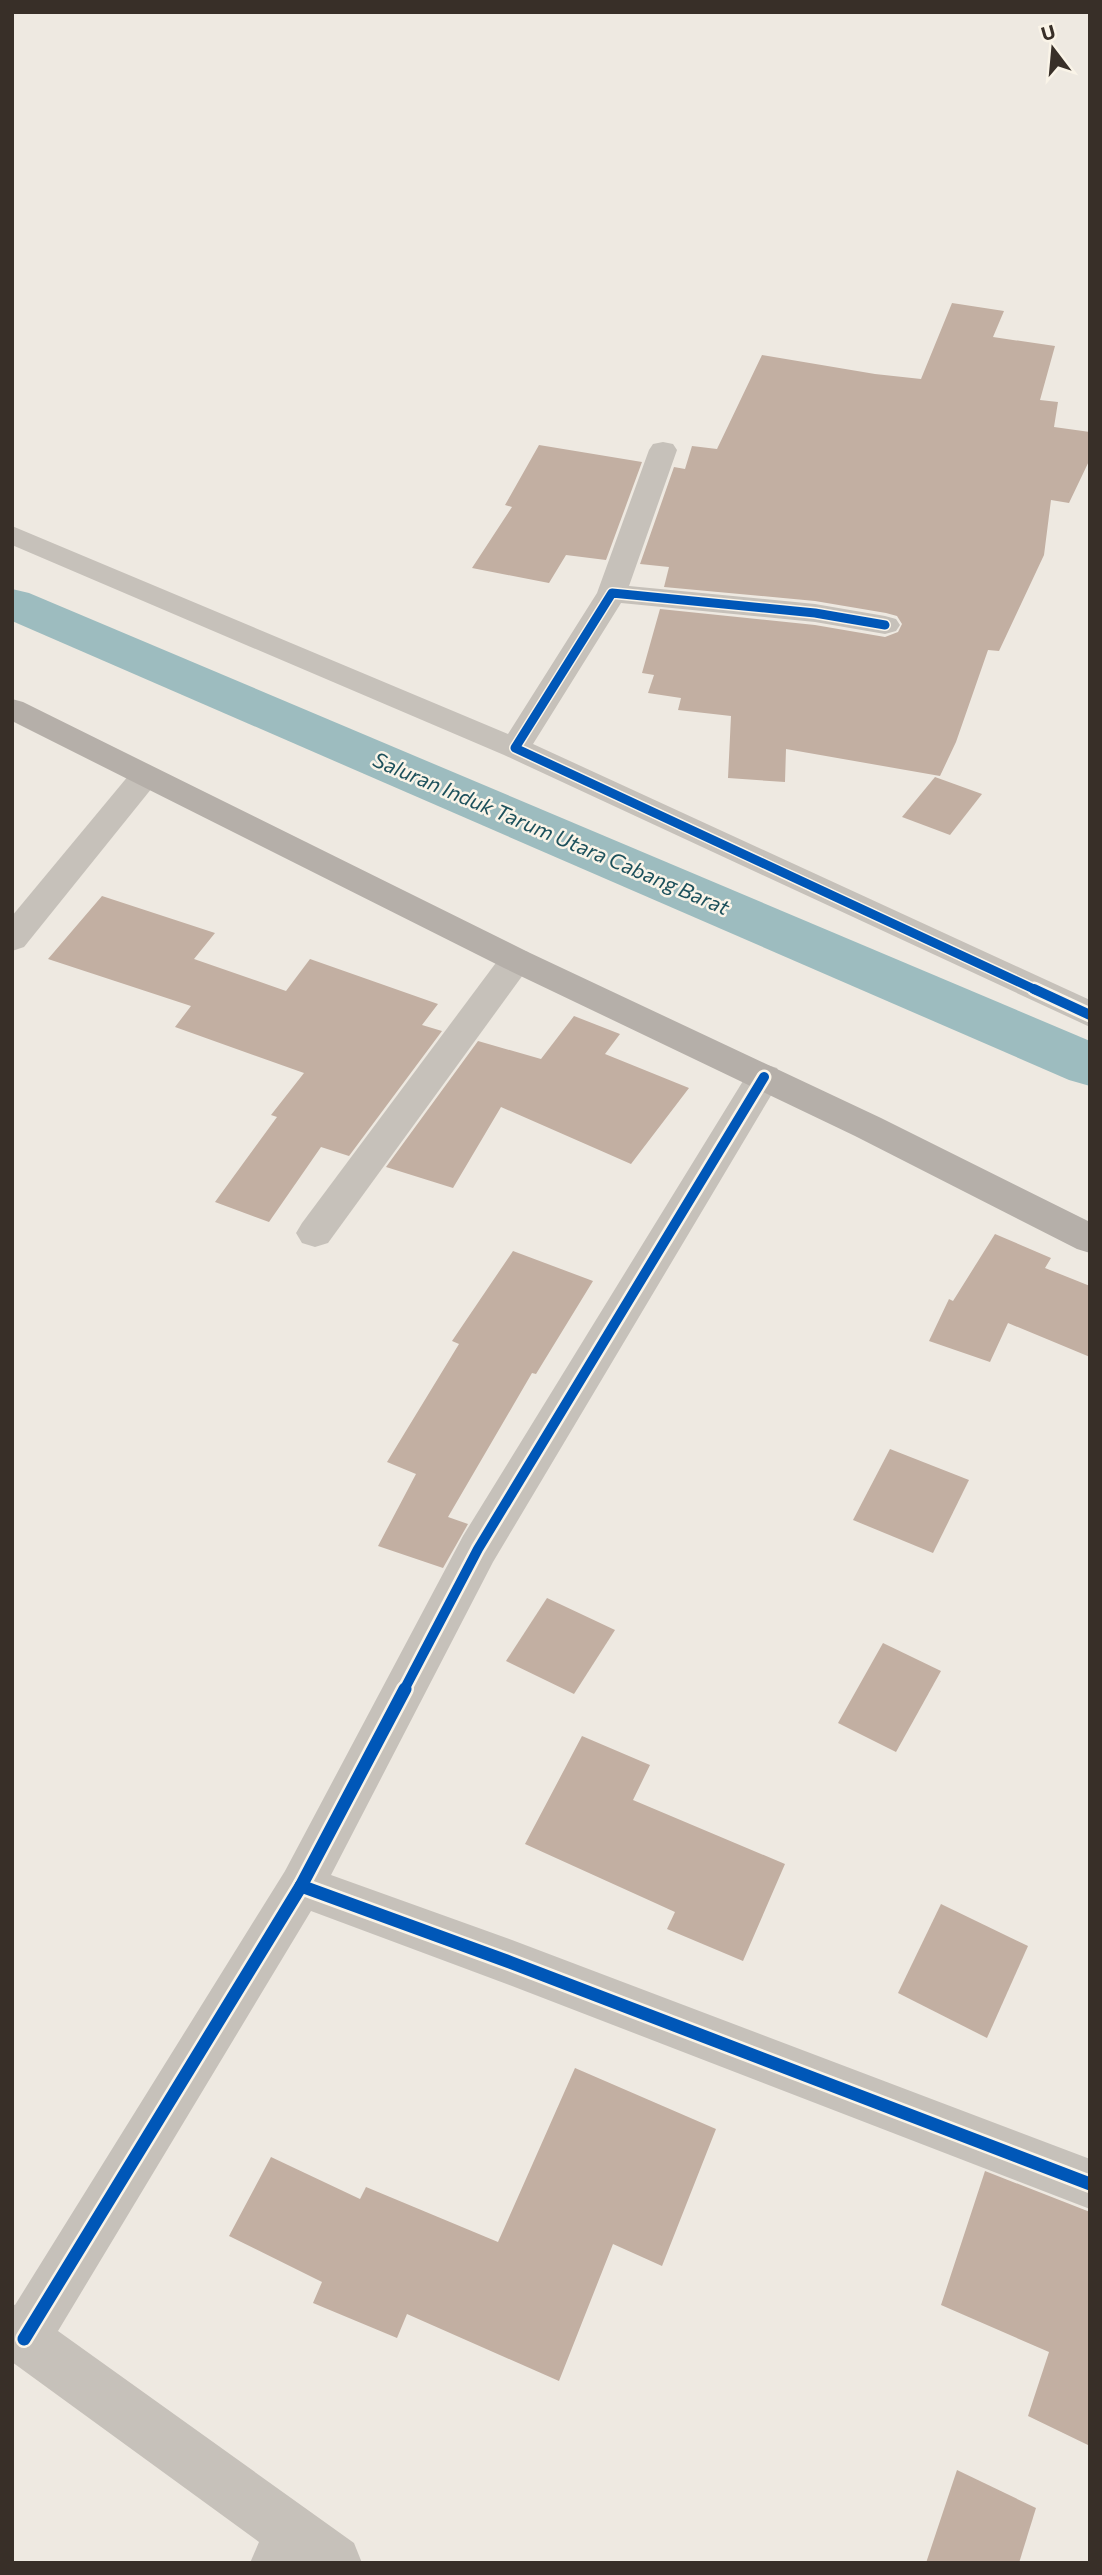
<svg xmlns="http://www.w3.org/2000/svg" width="1102" height="2575" viewBox="0 0 1102 2575" font-family="Commissioner,sans-serif">
  <style>
    .lines { fill: none; stroke-linecap: round; stroke-linejoin: round }
    .canal { fill: #9dbcbf; fill-rule: evenodd }
    .building { fill: #c2afa2 }
    .street { fill: #c6c1ba; fill-rule: evenodd }
    .primary { fill: #b5afa9; fill-rule: evenodd }
    .cycleway-far2-casing { stroke: #faf4e8; stroke-width: 12 }
    .cycleway-far1-casing { stroke: #faf4e8; stroke-width: 15 }
    .cycleway-casing { stroke: #faf4e8; stroke-width: 18 }
    .cycleway-far2 { stroke: #0057b8; stroke-width: 9 }
    .cycleway-far1 { stroke: #0057b8; stroke-width: 10 }
    .cycleway { stroke: #0057b8; stroke-width: 13 }
    .labels { text-anchor: middle; stroke-width: 5; stroke-linejoin: round; paint-order: stroke }
    .water-label { font-size: 21px; font-style: italic; fill: #1c505b; stroke: #faf4e8 }
  </style>
  <rect width="100%" height="100%" fill="#eee9e1"/>
  <g class="lines">
    <path class="canal" d="M12 589 29 593 1090 1041V1086L1069 1080 12 621Z"/>
  </g>
  <g class="building">
    <path d="M952 303 1004 311 993 337 1055 346 1040 400 1058 402 1054 427 1090 432V459L1069 503 1051 500 1044 555 999 651 988 650 956 742 940 776 786 749 785 782 728 778 731 716 678 710 681 698 648 693 654 675 642 673 660 609 815 625 885 637 898 632 902 624 897 616 886 613 815 601 664 587 669 567 640 564 674 467 685 469 692 446 717 449 762 355 875 374 921 379Z"/>
    <path d="M539 445 642 462 606 560 566 555 549 583 472 568 512 507 505 505Z"/>
    <path d="M935 777 982 794 950 835 902 817Z"/>
    <path d="M102 896 215 933 194 959 286 991 310 959 438 1004 422 1025 442 1031 349 1156 321 1147 269 1222 215 1202 277 1117 271 1115 304 1073 175 1027 191 1006 48 959Z"/>
    <path d="M574 1016 620 1034 605 1054 689 1088 631 1164 501 1107 453 1188 386 1167 478 1041 541 1059Z"/>
    <path d="M995 1234 1051 1258 1045 1268 1090 1286V1357L1008 1323 990 1362 929 1341 949 1299 953 1301Z"/>
    <path d="M513 1251 593 1281 536 1374 532 1373 448 1517 468 1524 443 1568 378 1546 416 1474 387 1462 459 1344 452 1341Z"/>
    <path d="M890 1449 969 1480 933 1553 853 1520Z"/>
    <path d="M547 1598 615 1630 574 1694 506 1661Z"/>
    <path d="M883 1643 941 1671 896 1752 838 1723Z"/>
    <path d="M582 1736 650 1765 633 1800 785 1864 743 1961 667 1929 675 1912 525 1844Z"/>
    <path d="M941 1904 1028 1946 987 2038 898 1993Z"/>
    <path d="M575 2068 716 2129 662 2266 613 2244 559 2381 407 2314 397 2338 313 2303 322 2282 229 2236 271 2157 360 2199 366 2187 498 2242Z"/>
    <path d="M985 2171 1090 2212V2446L1028 2416 1049 2352 941 2305Z"/>
    <path d="M957 2470 1036 2508 1019 2563H926Z"/>
  </g>
  <g class="lines">
    <g class="street">
      <path d="M663 442 673 444 677 450 629 586 815 604 885 616 896 619 900 625 896 631 885 634 815 622 621 603 533 744 1090 1000V1027L504 755 12 545V526L508 734 597 593 649 450 653 444Z"/>
      <path d="M145 766 156 769 161 776 156 783 24 947 12 951V916L134 769Z"/>
      <path d="M516 948 528 952 533 960 528 968 328 1243 315 1247 302 1243 296 1233 302 1223 504 952Z"/>
      <path d="M764 1064 777 1068 782 1077 493 1562 331 1875 512 1940 1090 2159V2209L512 1986 311 1911 58 2331 354 2543 362 2563H250L259 2542 12 2362V2304L15 2305 285 1871 463 1536 751 1068Z"/>
    </g>
    <path class="primary" d="M12 699 23 702 528 952 881 1118 1090 1222V1253L1077 1249 855 1136 504 968 12 721Z"/>
    <g class="cycleway-far2-casing">
      <path id="cycleway-far2" d="M885 625 815 613 612 593 515 748 1038 991"/>
    </g>
    <g class="cycleway-far1-casing">
      <g id="cycleway-far1">
        <path d="M1034 989 1090 1015"/>
        <path d="M404 1690 478 1549 764 1077"/>
      </g>
    </g>
    <g class="cycleway-casing">
      <g id="cycleway">
        <path d="M301 1886 512 1963 1090 2184"/>
        <path d="M24 2339 301 1886 405 1689"/>
      </g>
    </g>
    <use href="#cycleway-far2" class="cycleway-far2"/>
    <use href="#cycleway-far1" class="cycleway-far1"/>
    <use href="#cycleway" class="cycleway"/>
  </g>
  <g class="labels">
    <g class="water-label">
      <text transform="translate(551 834) rotate(23)" y="7">Saluran Induk Tarum Utara Cabang Barat</text>
    </g>
  </g>
  <rect width="1102" height="2575" fill="none" stroke="#382f28" stroke-width="28"/>
  <g transform="translate(1053 49) rotate(344)" stroke="#faf4e8" stroke-width="5" paint-order="stroke">
  <path d="M0-5L12 26L0 18L-12 26Z" fill="#382f28"/>
  <text y="-10" font-size="19" font-weight="bold" text-anchor="middle" fill="#382f28">U</text>
  </g>
</svg>
